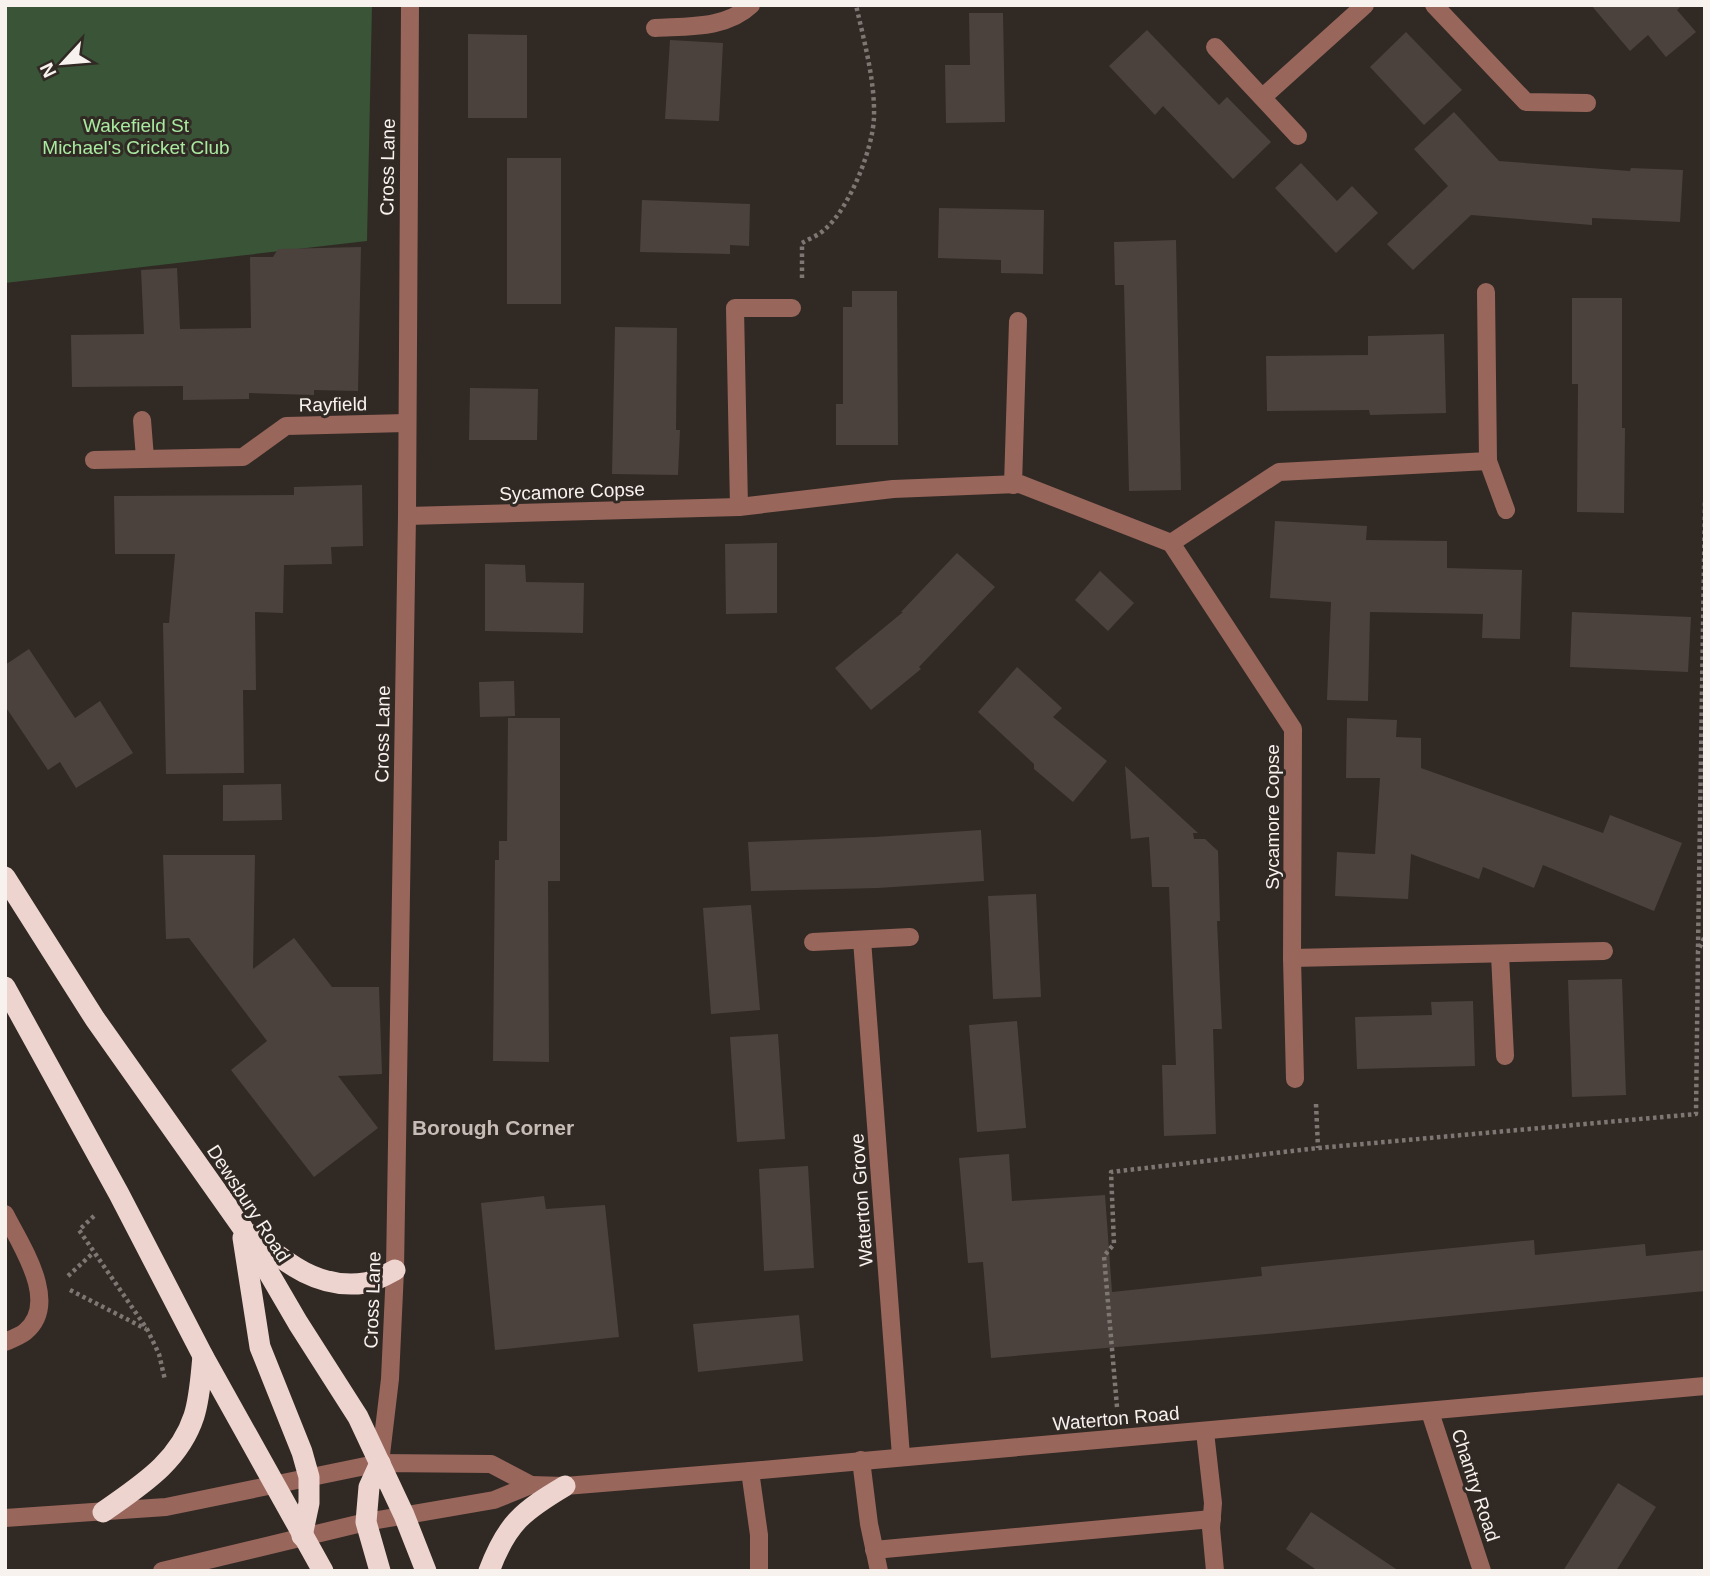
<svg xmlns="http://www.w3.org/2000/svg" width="1710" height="1576" viewBox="0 0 1710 1576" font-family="Helvetica,sans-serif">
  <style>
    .green { fill: #395436 }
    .building { fill: #4b423d }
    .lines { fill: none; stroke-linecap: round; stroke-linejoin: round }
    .path { stroke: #7d7672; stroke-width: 4.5; stroke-dasharray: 3.5 3.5; stroke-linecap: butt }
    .minor { stroke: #98665b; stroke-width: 18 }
    .highway { stroke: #eed4cf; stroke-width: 21 }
    .labels { text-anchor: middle; stroke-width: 6; stroke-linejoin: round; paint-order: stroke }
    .park-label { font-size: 19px; fill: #a7eaa0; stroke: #312924 }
    .street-label { font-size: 19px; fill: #f8f2ef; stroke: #312924 }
    .neighbourhood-label { font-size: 21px; font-weight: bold; fill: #c8bdb6; stroke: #312924 }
  </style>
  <rect width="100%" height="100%" fill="#312924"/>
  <path class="green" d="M5 5H372L367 241 5 283Z"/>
  <g class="building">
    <path d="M1591 5H1682L1677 10 1696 32 1666 57 1648 35 1630 51Z"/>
    <path d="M969 13H1003L1005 122 946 123 945 65H970Z"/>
    <path d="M1147 30 1219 105 1227 97 1271 142 1233 179 1163 106 1155 115 1109 66Z"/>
    <path d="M1406 32 1462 90 1424 125 1370 67Z"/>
    <path d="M468 34 527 35V118H468Z"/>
    <path d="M670 40 723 43 719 121 665 119Z"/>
    <path d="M1454 112 1499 161 1630 171 1631 168 1683 170 1680 222 1592 218V225L1471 215 1413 270 1387 244 1448 186 1414 149Z"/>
    <rect x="507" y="158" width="54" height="146"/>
    <path d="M1301 163 1337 201 1352 186 1378 213 1336 253 1275 188Z"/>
    <path d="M642 200 750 204 749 246 730 245V254L640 252Z"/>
    <path d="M939 208 1044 210 1043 274 1001 273V260L938 258Z"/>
    <path d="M1176 240 1181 490 1129 491 1124 285H1115L1114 242Z"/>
    <path d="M361 247 358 391 314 390V395L249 393V399L183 400V386L72 387 71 335 144 334 141 270 177 268 180 329 251 328 250 257H273L278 249Z"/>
    <path d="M852 291H897L898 445H836V404H843V307H852Z"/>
    <path d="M1572 298H1622V428H1625L1624 513 1577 512 1578 384H1572Z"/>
    <path d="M615 327 677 328 676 430H680L678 475 612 474Z"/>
    <path d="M1444 334 1446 413 1370 415 1369 410 1267 411 1266 356 1368 355V336Z"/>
    <path d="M470 388 538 389 537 440H469Z"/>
    <path d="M362 485 363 546 331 547 332 564 284 565 283 613 255 612 256 690H243L244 773 166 774 163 623H169L175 554H115L114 496 294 495V487Z"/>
    <path d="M1275 521 1367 526 1366 540 1447 541V568L1522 570 1520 639 1482 638 1483 614 1370 612 1368 701 1327 700 1331 602 1270 598Z"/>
    <path d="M777 543V613L726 614 725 544Z"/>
    <path d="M957 553 995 587 919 667 921 669 871 710 835 668 903 612H901Z"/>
    <path d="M485 564 525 565 526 582 584 583 583 633 485 631Z"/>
    <path d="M1100 571 1134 603 1108 631 1075 600Z"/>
    <path d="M1572 612 1691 617 1688 672 1570 667Z"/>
    <path d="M29 649 75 718 100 701 133 753 76 788 60 762 48 770 5 706V665Z"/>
    <path d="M1017 667 1062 708 1053 717 1107 761 1073 802 1034 769V764L978 712Z"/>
    <path d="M514 681 515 716 480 717 479 682Z"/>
    <path d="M508 718H560V881H548L549 1062 493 1061 495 860H499V841H507Z"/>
    <path d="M1347 718 1397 720 1396 737 1421 738V768L1603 833 1610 815 1682 843 1654 911 1543 865 1534 888 1483 867 1479 879 1411 854 1408 899 1335 896 1337 852 1375 854 1380 778H1346Z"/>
    <path d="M1125 766 1198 833H1193L1194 839H1205L1218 851 1220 921H1217L1222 1029H1213L1216 1134 1164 1136 1162 1065H1176L1169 887H1152L1149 837 1131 839Z"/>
    <path d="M281 784 282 820 223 821V785Z"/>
    <path d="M981 830 984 881 878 888 751 891 748 842 875 837Z"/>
    <path d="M163 855H255L253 969 294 938 332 987H379L382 1074 338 1076 378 1128 314 1177 231 1070 267 1041 189 938 166 939Z"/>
    <path d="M1036 894 1041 997 993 999 988 896Z"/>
    <path d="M751 905 760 1010 711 1014 703 908Z"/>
    <path d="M1622 979 1626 1095 1572 1097 1568 980Z"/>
    <path d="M1473 1001 1475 1066 1357 1069 1355 1017 1432 1015 1431 1002Z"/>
    <path d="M1017 1021 1026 1128 977 1132 969 1025Z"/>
    <path d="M778 1034 785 1139 737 1142 730 1037Z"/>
    <path d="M1009 1154 1012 1201 1105 1195 1112 1292 1262 1276 1261 1267 1534 1240 1535 1255 1645 1244 1646 1256 1705 1250V1291L1267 1334 991 1358 983 1262 968 1263 959 1158Z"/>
    <path d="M808 1166 814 1268 764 1271 759 1169Z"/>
    <path d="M544 1196 546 1209 605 1205 619 1337 495 1350 481 1203Z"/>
    <path d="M799 1315 803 1361 698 1372 693 1324Z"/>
    <path d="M1618 1483 1656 1507 1616 1571H1563Z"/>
    <path d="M1311 1512 1399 1571H1318L1286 1549Z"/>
  </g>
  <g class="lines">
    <g class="path">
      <path d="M802 278V243C809 239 819 235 825 229 849 209 873 149 874 117 875 80 864 41 856 5"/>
      <path d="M1698 947 1705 501"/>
      <path d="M1316 1104 1318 1148"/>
      <path d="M94 1216 79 1230 147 1329 159 1354 165 1380"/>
      <path d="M68 1276 93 1253"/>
      <path d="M70 1290 146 1329"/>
      <path d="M1117 1407 1104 1256 1114 1244 1111 1172 1318 1148 1696 1114 1698 951 1705 936"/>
    </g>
    <g class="minor">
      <path d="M1434 5 1526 102 1587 103"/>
      <path d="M655 28C687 26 726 29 751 5"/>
      <path d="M1215 47 1298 136"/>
      <path d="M1263 97 1365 5"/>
      <path d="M142 420 145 458"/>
      <path d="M94 460 243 457 286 426 406 423"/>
      <path d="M1488 461 1506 510"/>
      <path d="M1013 485 1018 321"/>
      <path d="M739 507 735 308H792"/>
      <path d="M407 516 739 507 893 489 1020 484 1171 543 1293 729 1292 958 1295 1079"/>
      <path d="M1171 543 1279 472 1488 461 1486 292"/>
      <path d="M862 940 901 1456"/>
      <path d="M813 942 910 937"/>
      <path d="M1500 955 1505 1056"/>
      <path d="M1292 958 1604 951"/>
      <path d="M5 1214C20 1244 61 1303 25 1332 20 1336 12 1339 5 1342"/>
      <path d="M1430 1412 1482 1571"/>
      <path d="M1205 1432 1213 1503 1211 1528 1215 1571"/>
      <path d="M861 1460 869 1524 879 1571"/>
      <path d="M380 1463 390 1379 395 1270 407 516 410 5"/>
      <path d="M750 1471 759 1535V1571"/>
      <path d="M5 1518 166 1507 380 1463 491 1464 531 1485"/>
      <path d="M874 1550 1212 1519"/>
      <path d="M162 1571 366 1522 494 1500 531 1485 565 1486 750 1471 1705 1386"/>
    </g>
    <g class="highway">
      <path d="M5 877 95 1019 242 1227 298 1323 358 1417 404 1515 426 1571"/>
      <path d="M5 987 119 1194 203 1356 323 1571"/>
      <path d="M252 1235C285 1262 318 1290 365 1283 375 1281 386 1275 395 1270"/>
      <path d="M243 1238 260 1347 302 1452 309 1477V1503L302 1536"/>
      <path d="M380 1463 369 1487 366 1522 380 1571"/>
      <path d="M103 1512C141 1485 179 1462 194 1416 200 1397 201 1375 203 1356"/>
      <path d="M489 1571C507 1523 523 1511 565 1486"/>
    </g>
  </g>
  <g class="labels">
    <g class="park-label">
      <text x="136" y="132">Wakefield St<tspan x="136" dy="22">Michael's Cricket Club</tspan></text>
    </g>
    <g class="street-label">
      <text transform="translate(387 167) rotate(-89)" y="7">Cross Lane</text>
      <text transform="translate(333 404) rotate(-1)" y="7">Rayfield</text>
      <text transform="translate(572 491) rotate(-2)" y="7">Sycamore Copse</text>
      <text transform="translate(382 734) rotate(-89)" y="7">Cross Lane</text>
      <text transform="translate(1272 817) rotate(-90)" y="7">Sycamore Copse</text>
      <text transform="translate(861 1200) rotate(-94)" y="7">Waterton Grove</text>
      <text transform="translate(249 1203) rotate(57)" y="7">Dewsbury Road</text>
      <text transform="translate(372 1300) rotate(-88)" y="7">Cross Lane</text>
      <text transform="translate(1116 1418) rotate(-5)" y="7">Waterton Road</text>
      <text transform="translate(1476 1485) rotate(72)" y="7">Chantry Road</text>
    </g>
    <g class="neighbourhood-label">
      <text x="493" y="1135">Borough Corner</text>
    </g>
  </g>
  <rect width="1710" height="1576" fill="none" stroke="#f8f2ef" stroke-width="14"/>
  <g transform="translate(63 63) rotate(244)" stroke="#312924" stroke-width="5" paint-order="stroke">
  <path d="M0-5L12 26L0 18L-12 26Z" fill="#f8f2ef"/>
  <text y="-10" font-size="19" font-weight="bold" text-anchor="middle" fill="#f8f2ef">N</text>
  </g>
</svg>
